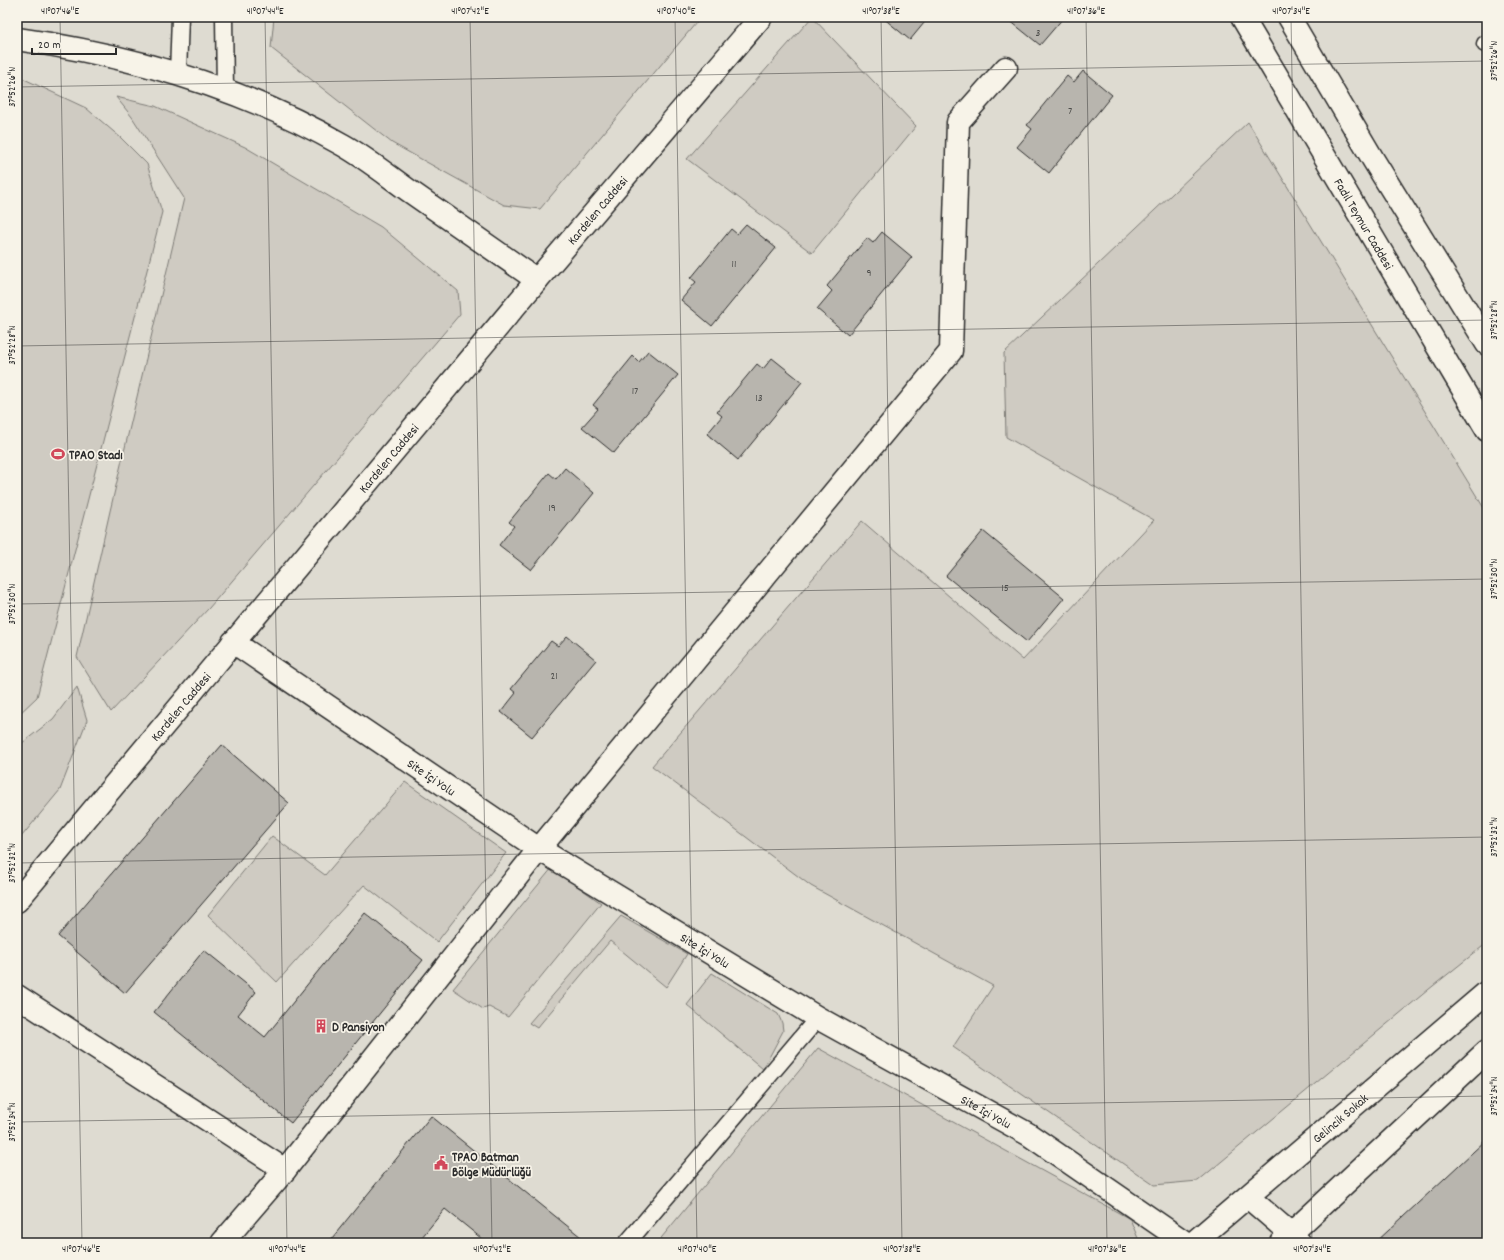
<svg xmlns="http://www.w3.org/2000/svg" width="1504" height="1260" viewBox="0 0 1504 1260" font-family="Dekko,sans-serif">
  <style>
    .built { fill: #dedbd1 }
    .green { fill: #cfcbc2; stroke: #7d7b76 }
    .building { fill: #b8b5ae; stroke: #2b2b2b }
    .lines { fill: none; stroke-linecap: round; stroke-linejoin: round }
    .service-casing { stroke: #2b2b2b; stroke-width: 19 }
    .minor-casing { stroke: #2b2b2b; stroke-width: 25 }
    .tertiary-casing { stroke: #2b2b2b; stroke-width: 25 }
    .service { stroke: #f7f3e8; stroke-width: 16 }
    .minor { stroke: #f7f3e8; stroke-width: 22 }
    .tertiary { stroke: #f7f3e8; stroke-width: 22 }
    .ticks { fill: none; stroke: #2b2b2b; stroke-width: 1; stroke-opacity: 0.45 }
    .labels { text-anchor: middle; stroke-width: 3.5; stroke-linejoin: round; paint-order: stroke }
    .number-label { font-size: 11px; fill: #4e4e4c }
    .street-label { font-size: 13px; fill: #2b2b2b; stroke: #f7f3e8 }
    .poi-label { font-size: 13px; font-weight: bold; fill: #2b2b2b; stroke: #f7f3e8; text-anchor: start }
    .neatline { fill: none; stroke: #2b2b2b; stroke-width: 1.5 }
    .ticks-label { font-size: 10px; text-anchor: middle; fill: #2b2b2b }
  </style>
  <rect width="100%" height="100%" fill="#efebe0"/>
  <filter id="ink" filterUnits="userSpaceOnUse"><feTurbulence type="fractalNoise" baseFrequency=".025" numOctaves="2"/><feDisplacementMap in="SourceGraphic" scale="8" xChannelSelector="R" yChannelSelector="G"/><feConvolveMatrix kernelMatrix="1 2 1 2 8 2 1 2 1" color-interpolation-filters="sRGB"/></filter>
  <g filter="url(#ink)">
    <rect class="built" x="17" y="17" width="1470" height="1226"/>
    <g class="green">
      <path d="M274 17H701L540 209 504 205 392 143 271 48Z"/>
      <path d="M812 17 916 126 812 253 687 159Z"/>
      <path d="M17 78H22L86 108 121 138 147 164 162 212 37 697 17 716Z"/>
      <path d="M116 97 155 106 245 147 381 227 458 291 460 314 209 608 111 712 77 657 110 511 184 198 132 117Z"/>
      <path d="M1248 122 1487 513V943L1428 990 1198 1181 1154 1185 953 1047 993 986 811 886 652 766 862 521 1023 660 1154 520 1006 437 1004 353Z"/>
      <path d="M77 687 87 720 60 790 17 842V747L53 719Z"/>
      <path d="M405 782 506 853 437 942 364 885 277 982 208 915 272 836 325 875Z"/>
      <path d="M552 868 601 903 508 1017 489 1007 483 1009 453 989Z"/>
      <path d="M621 916 687 954 666 987 610 941 537 1028 529 1023Z"/>
      <path d="M712 973 778 1014 782 1023 783 1031 763 1069 687 1005Z"/>
      <path d="M818 1048 1130 1219 1140 1243H657Z"/>
    </g>
    <g class="building">
      <path d="M882 17H929L910 40Z"/>
      <path d="M1011 17H1064L1040 45 1009 20Z"/>
      <path d="M1083 71 1112 95 1049 173 1017 147 1032 129 1027 125 1067 76 1074 82Z"/>
      <path d="M746 224 776 248 712 326 681 300 696 282 691 278 731 229 737 234Z"/>
      <path d="M882 232 912 257 848 335 817 309 832 291 827 286 867 238 873 243Z"/>
      <path d="M648 351 678 375 614 453 582 427 598 409 593 405 633 356 639 362Z"/>
      <path d="M772 358 802 382 738 460 707 434 722 416 717 412 757 364 763 369Z"/>
      <path d="M565 468 594 493 531 570 499 545 514 526 509 522 549 473 556 479Z"/>
      <path d="M983 531 1064 598 1027 642 946 576Z"/>
      <path d="M567 636 596 660 532 737 501 712 516 693 511 689 551 641 558 646Z"/>
      <path d="M222 745 289 803 125 993 58 936Z"/>
      <path d="M365 913 423 960 291 1123 154 1012 204 950 256 992 238 1015 265 1037Z"/>
      <path d="M431 1116 581 1237 576 1243H487L445 1209 417 1243H328Z"/>
      <path d="M1487 1139V1243H1375Z"/>
    </g>
    <g class="lines">
      <g class="service-casing">
        <g id="service">
          <path d="M224 17 225 90"/>
          <path d="M1485 44 1487 43"/>
          <path d="M178 74 180 17"/>
          <path d="M627 1243 818 1018"/>
        </g>
      </g>
      <g class="minor-casing">
        <g id="minor">
          <path d="M17 39C131 55 243 88 343 145 366 158 387 175 408 190 451 220 494 250 537 280"/>
          <path id="s1" d="M233 642 539 849 818 1018 1028 1134 1186 1243"/>
          <path d="M17 996 285 1170"/>
          <path d="M1248 1197 1291 1234 1300 1243"/>
          <path d="M222 1243 285 1170 539 849 951 351 958 122 1006 68"/>
        </g>
      </g>
      <g class="tertiary-casing">
        <g id="tertiary">
          <path id="s2" d="M1242 17 1487 430"/>
          <path d="M1289 17 1374 161 1487 344"/>
          <path id="s3" d="M17 901 537 280 761 17"/>
          <path id="s4" d="M1193 1243 1487 992"/>
          <path d="M1281 1243 1487 1051"/>
        </g>
      </g>
      <use href="#service" class="service"/>
      <use href="#minor" class="minor"/>
      <use href="#tertiary" class="tertiary"/>
    </g>
  </g>
  <path class="ticks" d="M60 17 82 1243M265 17 287 1243M470 17 492 1243M675 17 697 1243M881 17 902 1243M1086 17 1107 1243M1291 17 1312 1243M17 87 1487 61M17 346 1487 320M17 604 1487 579M17 863 1487 837M17 1122 1487 1096"/>
  <defs>
    <g id="stadium-bare" transform="scale(1.08)"><path d="M0-5a6.5 5 0 1 0 0 10a6.5 5 0 1 0 0-10ZM-3.5-1.8h7v3.6h-7Z" fill="#d1495b" stroke="#f7f3e8" stroke-width="2.5" paint-order="stroke"/></g>
    <g id="building-bare" transform="scale(1.08)"><path d="M-4-6H4V6H1V3H-1V6H-4ZM-2.5-4.3h1.7v1.8h-1.7ZM.8-4.3h1.7v1.8H.8ZM-2.5-1h1.7V.8h-1.7ZM.8-1h1.7V.8H.8Z" fill="#d1495b" stroke="#f7f3e8" stroke-width="2.5" paint-order="stroke"/></g>
    <g id="civic-bare" transform="scale(1.08)"><path d="M-.6-6.5H3V-4.5H.6V-3L4-1V1h2V6H-6V1h2V-1L-.6-3ZM-1.2 2.5V6h2.4V2.5Z" fill="#d1495b" stroke="#f7f3e8" stroke-width="2.5" paint-order="stroke"/></g>
  </defs>
  <g fill-rule="evenodd">
    <use href="#stadium-bare" x="58" y="454"/>
    <use href="#building-bare" x="321" y="1026"/>
    <use href="#civic-bare" x="441" y="1163"/>
  </g>
  <g class="labels">
    <g class="number-label">
      <text x="1038" y="36">3</text>
      <text x="1070" y="114">7</text>
      <text x="734" y="267">11</text>
      <text x="869" y="276">9</text>
      <text x="635" y="394">17</text>
      <text x="759" y="401">13</text>
      <text x="552" y="511">19</text>
      <text x="1005" y="591">15</text>
      <text x="554" y="679">21</text>
    </g>
    <g class="street-label">
      <text dy="5" stroke="none"><textPath href="#s3" startOffset="902">Kardelen Caddesi</textPath></text>
      <text dy="5" stroke="none"><textPath href="#s2" startOffset="240">Fadıl Teymur Caddesi</textPath></text>
      <text dy="5" stroke="none"><textPath href="#s3" startOffset="578">Kardelen Caddesi</textPath></text>
      <text dy="5" stroke="none"><textPath href="#s3" startOffset="254">Kardelen Caddesi</textPath></text>
      <text dy="5" stroke="none"><textPath href="#s1" startOffset="240">Site İçi Yolu</textPath></text>
      <text dy="5" stroke="none"><textPath href="#s1" startOffset="564">Site İçi Yolu</textPath></text>
      <text dy="5" stroke="none"><textPath href="#s1" startOffset="888">Site İçi Yolu</textPath></text>
      <text dy="5" stroke="none"><textPath href="#s4" startOffset="193">Gelincik Sokak</textPath></text>
    </g>
    <g class="poi-label">
      <text x="69" y="459">TPAO Stadı</text>
      <text x="332" y="1031">D Pansiyon</text>
      <text x="452" y="1161">TPAO Batman<tspan x="452" dy="15">Bölge Müdürlüğü</tspan></text>
    </g>
  </g>
  <rect width="1504" height="1260" fill="none" stroke="#f7f3e8" stroke-width="44"/>
  <path d="M32 48v6h84v-6" fill="none" stroke="#2b2b2b" stroke-width="2"/>
  <text x="38" y="48" font-size="12" fill="#2b2b2b" stroke="#f7f3e8" stroke-width="3" paint-order="stroke">20 m</text>
  <rect x="22" y="22" width="1460" height="1216" class="neatline"/>
  <g class="ticks-label">
    <text x="60" y="14">41°07'46"E</text>
    <text x="265" y="14">41°07'44"E</text>
    <text x="470" y="14">41°07'42"E</text>
    <text x="676" y="14">41°07'40"E</text>
    <text x="881" y="14">41°07'38"E</text>
    <text x="1086" y="14">41°07'36"E</text>
    <text x="1291" y="14">41°07'34"E</text>
    <text transform="translate(1493 61) rotate(-90)" y="4">37°52'26"N</text>
    <text transform="translate(11 87) rotate(-90)" y="4">37°52'26"N</text>
    <text transform="translate(1493 320) rotate(-90)" y="4">37°52'28"N</text>
    <text transform="translate(11 345) rotate(-90)" y="4">37°52'28"N</text>
    <text transform="translate(1493 579) rotate(-90)" y="4">37°52'30"N</text>
    <text transform="translate(11 604) rotate(-90)" y="4">37°52'30"N</text>
    <text transform="translate(1493 837) rotate(-90)" y="4">37°52'32"N</text>
    <text transform="translate(11 863) rotate(-90)" y="4">37°52'32"N</text>
    <text transform="translate(1493 1096) rotate(-90)" y="4">37°52'34"N</text>
    <text transform="translate(11 1122) rotate(-90)" y="4">37°52'34"N</text>
    <text x="81" y="1252">41°07'46"E</text>
    <text x="287" y="1252">41°07'44"E</text>
    <text x="492" y="1252">41°07'42"E</text>
    <text x="697" y="1252">41°07'40"E</text>
    <text x="902" y="1252">41°07'38"E</text>
    <text x="1107" y="1252">41°07'36"E</text>
    <text x="1312" y="1252">41°07'34"E</text>
  </g>
</svg>
